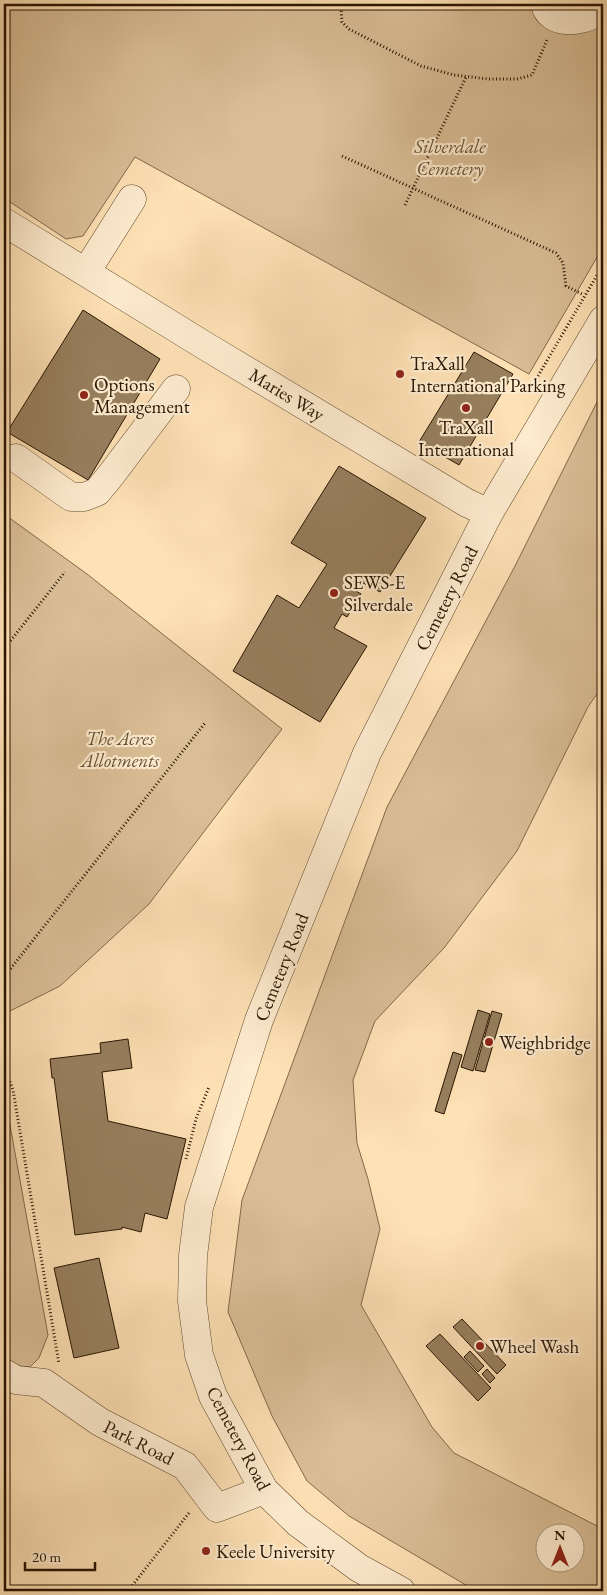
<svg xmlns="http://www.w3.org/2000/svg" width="607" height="1595" viewBox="0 0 607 1595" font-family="'EB Garamond',serif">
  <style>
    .green { fill: #dabe96; stroke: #81694b; fill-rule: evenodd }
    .building { fill: #977f5e; stroke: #281400 }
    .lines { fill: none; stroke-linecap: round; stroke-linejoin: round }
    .minor-casing { stroke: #5e472d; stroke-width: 29 }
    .path { stroke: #281400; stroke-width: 3; stroke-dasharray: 1 2.5; stroke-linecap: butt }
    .minor { stroke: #feeccf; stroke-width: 28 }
    .poi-dot { fill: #8f2418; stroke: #feeccf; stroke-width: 2 }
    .labels { text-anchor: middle; stroke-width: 4.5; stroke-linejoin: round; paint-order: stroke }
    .park-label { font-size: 19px; font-style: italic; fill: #665034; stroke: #feeccf }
    .poi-label { font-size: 19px; fill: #281400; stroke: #feeccf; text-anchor: start }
    .street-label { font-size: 19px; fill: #281400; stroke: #feeccf }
  </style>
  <rect width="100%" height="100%" fill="#fee1b5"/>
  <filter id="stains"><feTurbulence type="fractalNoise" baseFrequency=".004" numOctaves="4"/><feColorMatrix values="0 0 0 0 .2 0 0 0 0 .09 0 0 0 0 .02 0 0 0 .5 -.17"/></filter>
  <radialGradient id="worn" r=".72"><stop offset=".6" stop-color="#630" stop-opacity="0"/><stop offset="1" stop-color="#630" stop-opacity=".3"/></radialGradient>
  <g class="green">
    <path d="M4 4H603V247L529 374 135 157 83 236 66 239 4 198Z"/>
    <path d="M603 390V685L588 707 517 851 444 948 375 1021 353 1080 357 1143 368 1179 380 1229 361 1305 432 1427 454 1453 603 1529V1591H476L349 1516 307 1481 272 1416 228 1312 242 1200 387 807 514 568ZM574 1532V1562H544V1532Z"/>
    <path d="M4 514 87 574 282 729 149 904 60 986 4 1014Z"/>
    <path d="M4 1092 48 1335 39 1358 30 1367 9 1365 4 1362Z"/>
  </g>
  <g class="building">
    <path d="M83 310 160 359 88 480 7 432Z"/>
    <path d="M474 352 513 374 459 465 419 442Z"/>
    <path d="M339 466 426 518 380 592 361 582 356 591 361 594 347 617 342 614 334 628 367 646 320 722 233 671 277 595 299 608 327 564 291 543Z"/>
    <path d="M478 1010 490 1014 473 1071 461 1067Z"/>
    <path d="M492 1011 502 1014 485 1072 475 1070Z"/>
    <path d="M128 1039 132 1068 102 1072 108 1121 186 1139 167 1219 145 1213 141 1232 122 1227V1229L75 1235 54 1078H52L50 1059 101 1053 100 1043Z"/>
    <path d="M453 1052 462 1055 444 1114 435 1111Z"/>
    <path d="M99 1258 119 1348 74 1358 54 1268Z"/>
    <path d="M462 1319 506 1365 497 1374 453 1327Z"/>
    <path d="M440 1334 491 1388 478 1401 426 1346Z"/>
    <path d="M470 1351 484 1366 478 1372 464 1357Z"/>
    <path d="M487 1369 495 1378 490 1383 482 1374Z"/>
  </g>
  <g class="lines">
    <g class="minor-casing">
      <g id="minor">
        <path d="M545 4C549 25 581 23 595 13 599 11 600 7 603 4"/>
        <path d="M4 222 207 347 467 503 489 513"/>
        <path d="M86 272 132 199"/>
        <path d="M16 458 71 497H84L97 492 111 475 176 389"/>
        <path d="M4 1373 16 1380 44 1383 100 1422 185 1466 217 1508 264 1490"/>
        <path d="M401 1591 359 1568 298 1523 264 1490 213 1396 199 1355 192 1301 193 1256 199 1207 259 1020 367 753 489 513 603 320"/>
      </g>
    </g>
    <g class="path">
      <path d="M342 4 341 7 342 22 349 29 421 66 454 75 488 79H517L532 75 547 40"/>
      <path d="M342 156 556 253 563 263 566 286 584 295"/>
      <path d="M405 205 466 77"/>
      <path d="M538 376 603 265"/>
      <path d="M4 649 65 572"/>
      <path d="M4 977 205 723"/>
      <path d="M4 1065 13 1090 59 1364"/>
      <path d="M186 1159 196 1119 209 1087"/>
      <path d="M599 1445H603"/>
      <path d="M128 1591 189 1513"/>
    </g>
    <use href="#minor" class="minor"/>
  </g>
  <g class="poi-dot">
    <circle cx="400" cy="374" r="5"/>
    <circle cx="84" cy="395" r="5"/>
    <circle cx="466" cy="408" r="5"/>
    <circle cx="334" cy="593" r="5"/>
    <circle cx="489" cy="1042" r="5"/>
    <circle cx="480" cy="1346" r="5"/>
    <circle cx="206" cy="1551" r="5"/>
  </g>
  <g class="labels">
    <g class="park-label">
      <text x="450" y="153">Silverdale<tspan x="450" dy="22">Cemetery</tspan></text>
      <text x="120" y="745">The Acres<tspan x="120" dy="22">Allotments</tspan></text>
    </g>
    <g class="poi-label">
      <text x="410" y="370">TraXall<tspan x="410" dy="22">International Parking</tspan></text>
      <text x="94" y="391">Options<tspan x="94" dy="22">Management</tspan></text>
      <text x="466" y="434" text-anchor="middle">TraXall<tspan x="466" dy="22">International</tspan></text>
      <text x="344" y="589">SEWS-E<tspan x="344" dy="22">Silverdale</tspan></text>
      <text x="499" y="1049">Weighbridge</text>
      <text x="490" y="1353">Wheel Wash</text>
      <text x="216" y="1558">Keele University</text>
    </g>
    <g class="street-label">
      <text transform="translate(287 394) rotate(31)" y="7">Maries Way</text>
      <text transform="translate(446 598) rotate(-63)" y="7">Cemetery Road</text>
      <text transform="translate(281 967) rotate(-68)" y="7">Cemetery Road</text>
      <text transform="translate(239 1438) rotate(62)" y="7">Cemetery Road</text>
      <text transform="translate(139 1442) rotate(27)" y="7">Park Road</text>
    </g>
  </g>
  <rect width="607" height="1595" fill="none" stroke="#fee1b5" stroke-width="20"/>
  <rect x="5" y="5" width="597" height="1585" fill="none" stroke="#281400" stroke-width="2.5"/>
  <rect x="10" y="10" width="587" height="1575" fill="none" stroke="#281400"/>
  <g transform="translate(560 1548)"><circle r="24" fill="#feeccf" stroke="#a8967c"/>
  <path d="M0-4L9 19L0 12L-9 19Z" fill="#8f2418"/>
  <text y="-8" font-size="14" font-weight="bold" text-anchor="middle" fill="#281400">N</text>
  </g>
  <path d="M25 1562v8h70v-8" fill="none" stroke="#281400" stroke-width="2.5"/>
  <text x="32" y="1562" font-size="15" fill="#281400" stroke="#feeccf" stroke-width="4" paint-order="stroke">20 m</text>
  <rect width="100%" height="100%" filter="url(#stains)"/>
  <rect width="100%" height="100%" fill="url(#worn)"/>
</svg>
